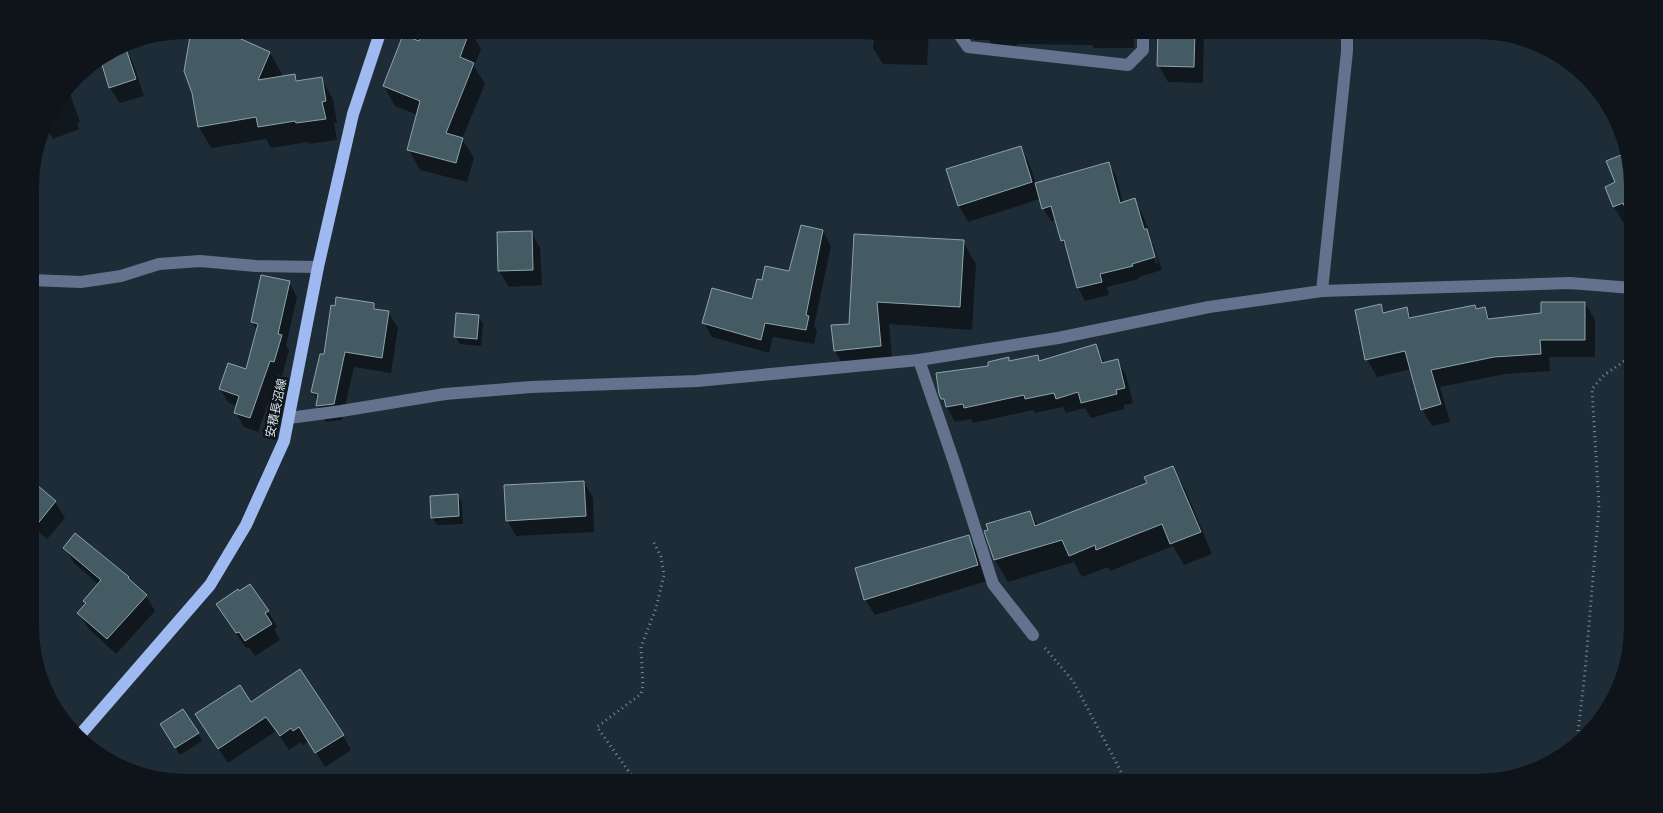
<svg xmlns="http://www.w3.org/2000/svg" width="1663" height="813" viewBox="0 0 1663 813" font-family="Overpass,'Noto Sans JP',sans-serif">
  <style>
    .shadow { fill: #0007 }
    .building { fill: #455b63; stroke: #8da4ad }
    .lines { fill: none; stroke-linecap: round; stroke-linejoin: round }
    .path { stroke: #818c96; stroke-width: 3; stroke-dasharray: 1 4; stroke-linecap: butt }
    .minor { stroke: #65728d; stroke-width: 12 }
    .major { stroke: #9fb9f1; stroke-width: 12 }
    .labels { text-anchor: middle; stroke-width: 5; stroke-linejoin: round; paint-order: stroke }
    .street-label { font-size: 12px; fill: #dae3eb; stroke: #0e1419 }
  </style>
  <rect width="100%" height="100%" fill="#1e2c38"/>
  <g class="shadow">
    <path d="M406 30H470L481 49 474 66 485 84 462 139 474 158 467 182 420 170 409 150 418 115 395 106 384 86Z"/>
    <path d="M798 30H929L927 65 883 64 873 48 874 40 800 34Z"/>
    <path d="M968 30H1134V48H1094L1092 45 1017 44V46L992 45 989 40H974Z"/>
    <path d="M1159 30H1204L1203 83 1168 82 1159 66Z"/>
    <path d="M124 47 133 63 144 96 120 103 110 88Z"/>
    <path d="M270 53 282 74 280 78 294 75 298 82 321 78 333 99 337 123H334L337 140 309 144 308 142 271 148 266 139 211 148 199 127Z"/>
    <path d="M68 88 80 122 77 123 79 129 53 139 49 132 41 135 46 117Z"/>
    <path d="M1020 147 1029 163 1036 184 1108 163 1116 176 1123 203 1134 200 1142 213 1151 238 1147 234 1156 264 1158 263 1151 238 1162 270 1139 277V279L1107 287 1109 295 1085 301 1078 288 1068 251 1062 241 1056 220 1051 221 1043 208 1040 199 968 222 959 206Z"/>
    <path d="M1627 154 1632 166V228L1628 230 1614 207 1616 183 1608 162Z"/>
    <path d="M823 231 831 246 814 326 817 331 814 344 773 337 769 353 712 337 704 323 753 301 763 282 790 273Z"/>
    <path d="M531 232 540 248 542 285 509 287 499 271Z"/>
    <path d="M855 235 963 242 976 264 972 330 889 324 893 368 848 373 835 351 850 325Z"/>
    <path d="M289 282 297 297 286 345 289 350 282 376 278 375 258 432 244 427 236 413 238 406 229 403 220 389 247 371 258 332 252 322Z"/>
    <path d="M1585 303 1595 320V357H1549L1550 371 1505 374 1440 387 1450 422 1432 426 1422 409 1411 369 1377 377 1367 359 1381 306 1385 313 1406 309 1412 319 1484 308 1491 320 1543 314Z"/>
    <path d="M373 304 377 310 388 312 398 328 391 373 354 367 342 420 326 422 317 406 318 402 313 392 325 356Z"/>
    <path d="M478 316 483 324 481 346 460 344 455 336Z"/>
    <path d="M1096 346 1105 364 1117 361 1126 375 1133 403 1124 405V409L1091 418 1085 408 1066 413 1063 407 1035 413 1033 410 973 423 971 419 955 422 942 399 990 367 1008 359 1010 362 1037 356 1040 362Z"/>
    <path d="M1172 467 1185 489 1212 554 1184 565 1173 546 1110 571 1108 567 1082 577 1074 562 1008 582 995 560 986 531 1030 512 1038 526 1149 483Z"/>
    <path d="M31 482 55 502 65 518 47 539 31 526Z"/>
    <path d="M584 482 593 498 594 532 516 536 507 520Z"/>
    <path d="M457 495 462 503 463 524 437 525 432 517Z"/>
    <path d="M75 535 128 578 146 596 155 611 116 654 88 628 79 613 87 605 84 601 99 585 74 563 65 548Z"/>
    <path d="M968 536 977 552 987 581 875 615 865 599Z"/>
    <path d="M268 611 277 627 274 629 280 640 255 656 249 647 246 648 227 620Z"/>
    <path d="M251 704 343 736 351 750 325 767 309 741 303 745 301 742 289 750 276 731 228 763 196 715Z"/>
    <path d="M166 732 198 733 202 741 180 755Z"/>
  </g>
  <g class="building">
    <path d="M423 30H470L460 57 474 63 446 133 463 138 456 163 407 150 420 101 383 86 403 35 419 41Z"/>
    <path d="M1158 30H1195L1194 67 1157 66Z"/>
    <path d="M191 31 239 38 270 52 258 80 295 74 296 81 322 77 326 101 322 102 326 119 296 123 295 121 258 127 256 117 198 127 192 93 184 71Z"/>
    <path d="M124 43 136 79 109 88 100 58Z"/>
    <path d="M1021 146 1032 182 958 206 946 169Z"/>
    <path d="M1626 153 1632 166V222H1631L1623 203 1613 207 1605 187 1615 182 1606 161Z"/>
    <path d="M1109 162 1120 203 1135 198 1144 229H1147L1155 257 1132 264 1133 266 1100 274 1102 282 1077 288 1064 240 1061 241 1051 206 1042 209 1035 183Z"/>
    <path d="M801 225 823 230 806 315 809 316 806 330 765 323 761 340 702 323 712 288 752 299 757 279 762 280 765 266 789 271Z"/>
    <path d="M532 231 533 270 498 271 497 232Z"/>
    <path d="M854 234 964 240 960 307 877 302 881 346 834 351 831 325 849 324Z"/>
    <path d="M261 275 290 281 278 334 282 335 274 362 270 361 250 418 234 413 239 396 219 389 228 363 246 369 258 324 251 322Z"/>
    <path d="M336 297 374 303V309L389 311 382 358 345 352 334 404 316 406 318 394 311 392 320 354H324L331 305 335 306Z"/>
    <path d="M1541 302H1585V340H1540L1541 354 1494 357 1431 370 1441 404 1421 410 1405 351 1365 360 1355 310 1381 304 1383 313 1407 307 1409 318 1475 305 1476 309 1485 307 1488 319 1541 313Z"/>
    <path d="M456 313 479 315 477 339 454 337Z"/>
    <path d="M1096 344 1102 363 1118 359 1125 388 1116 390 1117 394 1081 403 1078 392 1056 399 1054 393 1025 399 1024 395 964 408 963 404 946 407 944 399H941L939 394 936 373 988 366V362L1009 357V361L1038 355 1039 361Z"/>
    <path d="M1173 466 1201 532 1170 544 1162 524 1096 550 1095 545 1069 556 1062 540 994 560 984 531 988 530 986 524 1030 511 1035 526 1147 483 1144 477Z"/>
    <path d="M31 480 56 501 31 532Z"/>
    <path d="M584 481 586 516 506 521 504 485Z"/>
    <path d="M458 494 459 516 431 518 430 496Z"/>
    <path d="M75 533 129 577 128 578 147 595 107 639 77 613 86 603 83 601 101 580 63 548Z"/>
    <path d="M969 535 978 565 864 600 855 568Z"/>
    <path d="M250 584 269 611 265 613 272 624 245 641 239 632 236 633 216 604 238 589 239 591Z"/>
    <path d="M300 669 344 735 315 753 299 727 293 731 291 728 280 736 266 717 218 749 195 714 240 685 251 702Z"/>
    <path d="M183 709 199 733 175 748 160 724Z"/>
  </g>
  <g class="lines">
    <g class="path">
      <path d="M1045 648 1073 681 1127 783"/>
      <path d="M1577 741 1585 672 1599 506 1592 389 1604 375 1632 356"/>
      <path d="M637 783 597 727 641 694 643 686 641 647 656 608 664 575 661 557 653 541"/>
    </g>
    <g class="minor">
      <path d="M956 30 968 47 1128 65 1143 50V30"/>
      <path d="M31 280 81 282 121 276 159 264 200 261 256 266 318 267"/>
      <path d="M1322 291 1347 51V30"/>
      <path d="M919 360 955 465 993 584 1033 635"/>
      <path d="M289 418 341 411 445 394 531 387 697 381 919 360 1058 338 1209 307 1322 291 1570 283 1632 288"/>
    </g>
    <path class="major" d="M79 736 210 585 246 525 284 441 318 267 353 114 381 30"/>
  </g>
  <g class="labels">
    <g class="street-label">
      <text transform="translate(276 408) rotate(-78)" y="4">安積長沼線</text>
    </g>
  </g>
  <path d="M0 0H1663V813H0ZM186 39H1477A147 147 0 0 1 1624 186V627A147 147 0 0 1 1477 774H186A147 147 0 0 1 39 627V186A147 147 0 0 1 186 39Z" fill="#0e1419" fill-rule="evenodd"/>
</svg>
